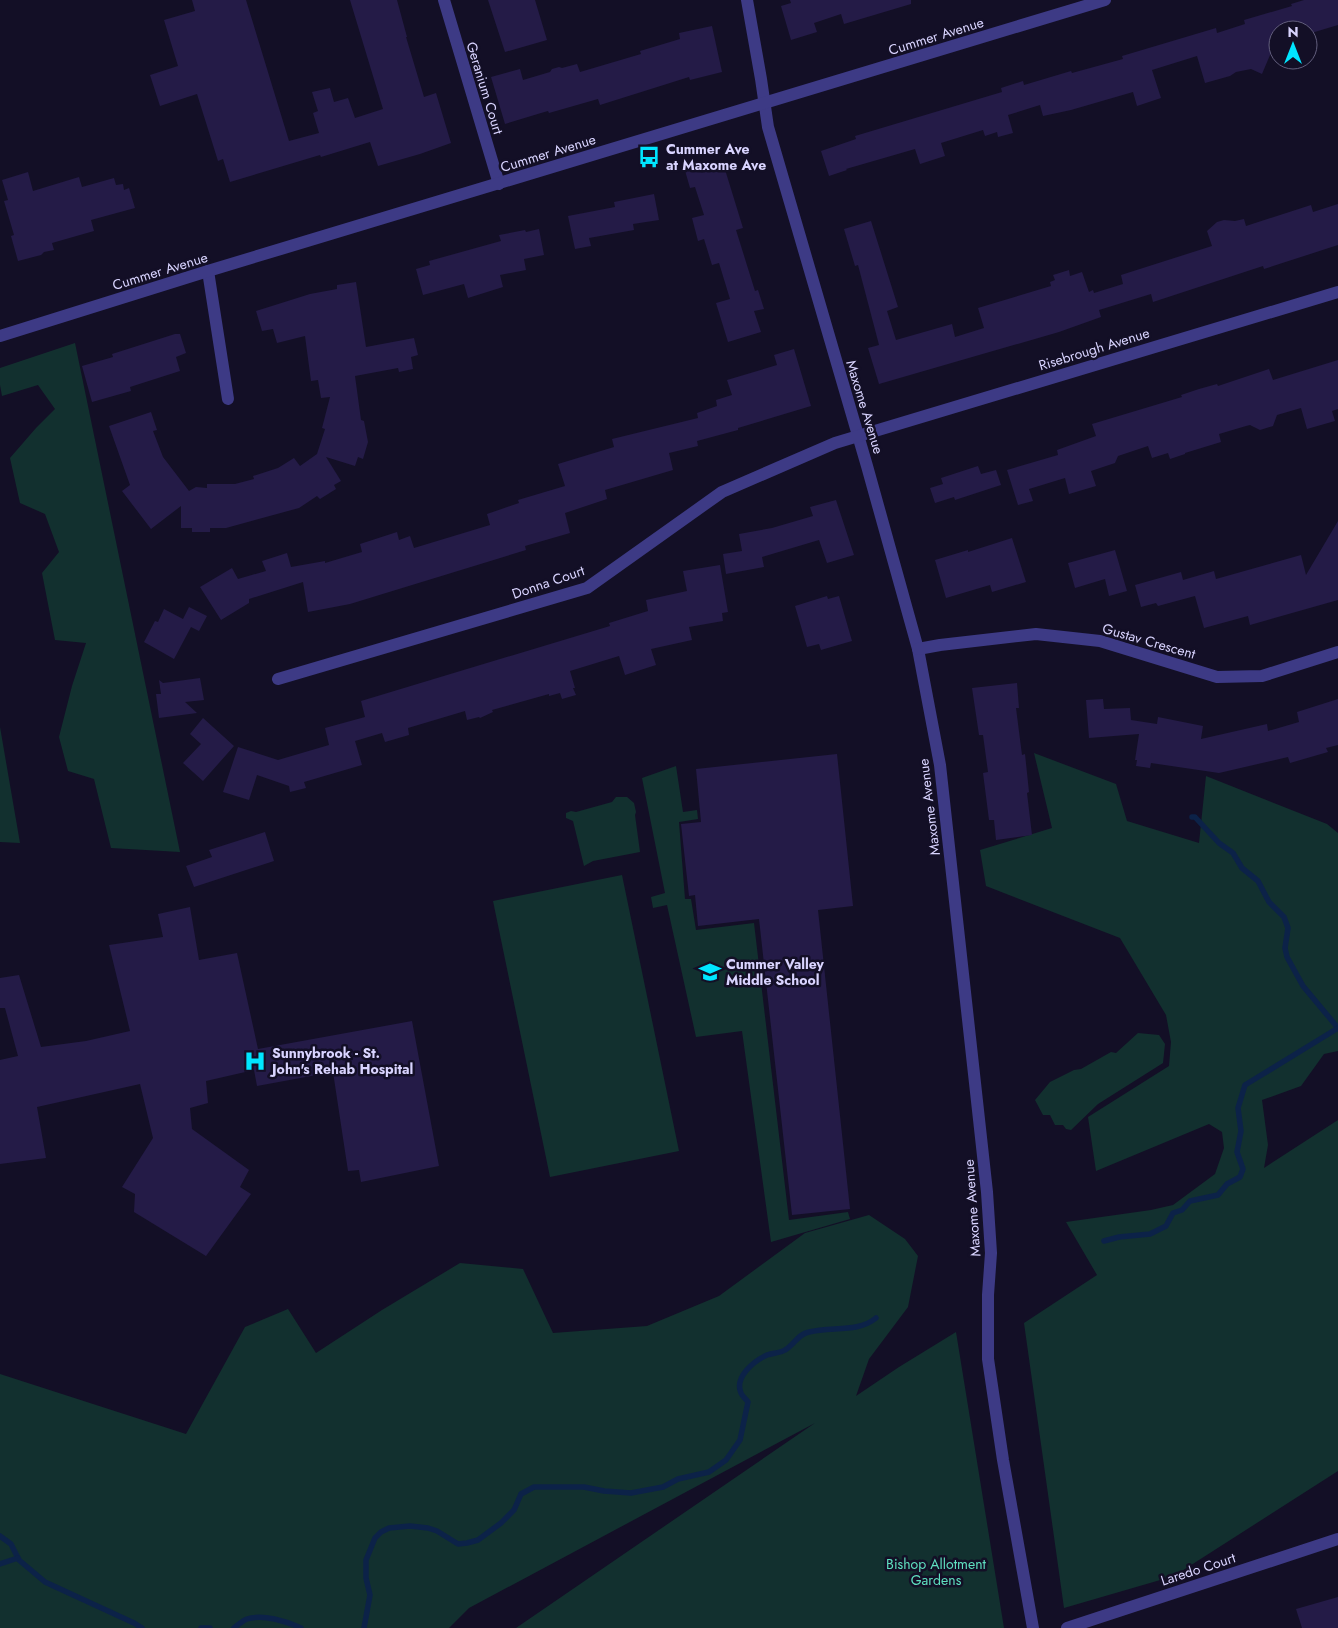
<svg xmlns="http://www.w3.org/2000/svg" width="1338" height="1628" viewBox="0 0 1338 1628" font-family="Jost,sans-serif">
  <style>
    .green { fill: #12302f }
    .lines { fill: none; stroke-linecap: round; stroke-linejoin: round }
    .stream { stroke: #0c2248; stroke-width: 5.5 }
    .building { fill: #241b47 }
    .minor { stroke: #3d3a85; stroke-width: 12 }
    .labels { text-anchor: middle; stroke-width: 5; stroke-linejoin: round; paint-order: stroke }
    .street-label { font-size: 14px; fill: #d9d4ff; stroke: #130f26 }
    .poi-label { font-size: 14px; font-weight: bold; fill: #d9d4ff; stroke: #130f26; text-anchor: start }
    .park-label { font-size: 14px; fill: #5fe0c0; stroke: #130f26 }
  </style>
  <rect width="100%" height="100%" fill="#130f26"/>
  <g class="green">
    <path d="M75 343 180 852 111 848 94 779 68 771 59 737 72 686 86 643 55 640 42 573 59 552 45 514 20 503 10 458 36 428 55 409 38 385 2 396 0 385V368Z"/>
    <path d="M0 727 20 843 0 842Z"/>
    <path d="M1034 753 1116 784 1127 821 1199 843 1206 776 1327 824 1338 833V1051L1324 1054 1301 1086 1262 1100 1268 1145 1264 1168 1338 1120V1471L1174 1576 1064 1608 1024 1323 1097 1275 1066 1222 1151 1210 1173 1205 1215 1174 1224 1148 1222 1132 1209 1124 1096 1171 1088 1117 1169 1066 1171 1042 1166 1015 1120 938 986 886 980 850 1052 828Z"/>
    <path d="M676 766 683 812 697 810 698 819 679 822 685 899H691L696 930 754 923 789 1220 848 1212 850 1219 771 1242 742 1031 696 1037 667 905 653 908 651 897 665 893 642 778Z"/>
    <path d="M616 797H627L634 803 636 812 635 815 640 852 593 861 584 866 573 821 566 818V813L571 811 576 812 612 802Z"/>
    <path d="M622 875 679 1151 550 1177 493 901Z"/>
    <path d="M1138 1033 1159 1035 1165 1044 1163 1063 1098 1104 1071 1130 1066 1129 1063 1125H1055L1050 1115H1043L1035 1100 1050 1082 1074 1070 1081 1069 1111 1052 1116 1053Z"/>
    <path d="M869 1215 905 1239 918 1256 908 1307 869 1359 856 1396 899 1367 956 1332 1004 1628H516L815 1423 469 1608 449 1628H0V1374L186 1434 245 1327 288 1309 316 1353 382 1310 460 1263 523 1269 553 1333 647 1326 719 1296 805 1233Z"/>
  </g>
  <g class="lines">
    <g class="stream">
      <path d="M1192 817H1195L1219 843 1233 853 1242 868 1258 881 1269 902 1284 917 1288 928 1285 948 1287 957 1303 986 1338 1028"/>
      <path d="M1104 1241 1119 1237 1150 1234 1166 1226 1173 1213 1182 1210 1190 1201 1218 1195 1227 1184 1240 1177 1243 1169 1237 1152 1241 1131 1238 1108 1245 1085 1338 1028"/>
      <path d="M0 1536 11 1544 19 1560 45 1582 134 1623 142 1628"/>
      <path d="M0 1564 18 1558"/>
      <path d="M201 1628H210"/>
      <path d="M234 1628C238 1625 242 1621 247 1619 263 1614 286 1621 301 1628"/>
      <path d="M364 1628 370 1595 366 1578V1560L375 1538 381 1532 389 1528 410 1526 428 1528 437 1531 458 1544 467 1543 478 1540 501 1523 514 1510 521 1494 534 1487H584L604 1491 631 1493 663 1487 678 1479 709 1472 726 1460 740 1440 748 1402C746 1399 742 1396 741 1393 734 1377 754 1361 767 1355 772 1353 780 1353 785 1350 794 1345 798 1334 809 1332 831 1326 858 1333 876 1318"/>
    </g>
  </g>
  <g class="building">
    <path d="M192 0H246L289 141 319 133 313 113 318 111 312 92 330 88 334 102 348 98 355 118 383 109 350 0H397L407 37H406L424 97 436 93 451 143 420 154 378 166 370 142 321 157 320 155 230 182 223 159 218 161 197 94 160 106 150 75 178 66 164 20 195 11Z"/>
    <path d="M488 0H535L547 40 505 52Z"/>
    <path d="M790 0H911V4L844 24 841 14 814 23 817 32 791 40 781 6 791 3Z"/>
    <path d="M1304 0H1338V25L1308 34V30H1278V36L1262 74 1251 69 1236 72 1230 76 1205 83 1197 56 1152 70 1161 98 1137 106 1133 92 1071 110 1043 116 1040 105 1008 115 1013 133 998 137 997 132 985 136 983 130 941 143 945 156 920 164 915 149 846 169 847 170 829 176 821 151 856 139 855 136 1002 92 1001 88 1023 81 1024 85 1071 71 1072 73 1123 59 1122 56 1216 28 1217 33 1245 24 1244 20 1292 6 1291 4Z"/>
    <path d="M712 26 722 72 690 80 689 77 600 105 598 99 549 113 548 111 541 113 505 124 491 77 520 69 523 80 550 72 552 69 559 67 562 68 577 64 580 72 641 54 640 51 680 39 679 33Z"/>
    <path d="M706 161 708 167 723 163 743 228 736 230 755 291 758 290 764 309 754 311 761 332 728 342 716 303 730 299 719 263 712 265 704 239 698 241 692 218 704 215 695 187 690 188 684 167Z"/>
    <path d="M28 172 33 191 79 177 82 187 114 178 116 185 123 184 124 190 129 188 135 208 91 220 94 231 52 243 54 250 44 252 41 255 18 261 11 236 14 235 4 201 8 200 2 180Z"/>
    <path d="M654 194 659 220 633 224 634 230 589 238 591 246 575 249 568 216 615 207 614 202Z"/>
    <path d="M1338 204V245L1264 269 1263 266 1153 302 1151 294 1099 310 1101 317 1059 332 879 384 868 348 879 345 878 341 858 265 855 266 844 229 871 221 898 307 887 311 896 340 952 324 955 337 984 328 978 308 1051 286 1050 282 1055 280 1053 275 1069 270 1070 276 1082 272 1089 292 1093 290 1094 293 1123 284 1121 275 1212 246 1207 231 1217 222 1224 220 1235 221 1244 219 1246 226 1311 205 1313 212Z"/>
    <path d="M539 229 544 255 524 259 526 270 500 275 503 287 468 298 464 284 423 295 416 269 430 265 429 261 501 241 499 235 525 230 526 232Z"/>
    <path d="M356 282 366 347 414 338 418 355 411 357 413 369 399 372 398 368 355 376 361 420 364 421 368 442 363 459 358 457 355 466 326 457 341 481 334 485 336 489 320 499 317 496 299 508 226 528H210V532H192V528H181V506L151 529 122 491 130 485 109 426 151 412 157 430 153 431 163 457 189 491 196 487 207 488V484H235L254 479 253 476 278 468 294 458 300 466 317 454 325 429 322 428 330 397 321 398 318 380 311 381 305 336 277 343 273 329 262 331 256 311 310 294 337 289V285Z"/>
    <path d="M175 334H180L186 353 176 357 180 371 130 387 131 391 92 402 82 366 113 357 112 354Z"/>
    <path d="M794 349 811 406 738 428V430L697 441 698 446 669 453 673 470 605 490 607 499 565 513 570 533 525 546 526 550 350 604 308 612 303 582 249 599V603L221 620 200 587 232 568 238 579 266 571 262 561 287 553 291 567 325 561V563L362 552 360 544 397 532 399 540 410 536 414 548 490 525 487 514 519 503 518 500 565 486 558 464 614 447 612 439 698 418 697 413 717 406 716 400 732 395 727 380 777 365 774 355Z"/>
    <path d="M1338 360V409L1332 411 1335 421 1307 429 1301 408 1277 415 1273 426 1260 430 1250 425 1246 426 1219 434 1221 442 1185 453V454L1170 459 1168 453 1152 458 1148 446 1118 456 1115 463 1091 471 1096 486 1069 494 1065 478 1029 489 1033 501 1018 505 1007 470 1058 455 1057 450 1096 436 1092 424 1182 397 1181 395 1199 389 1217 384 1218 386 1269 369 1273 380Z"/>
    <path d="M978 466 981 474 996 470 1001 485 955 500 954 497 935 503 930 488 943 484 941 478Z"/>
    <path d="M836 500 854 555 827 563 819 540 762 557 764 567 726 574 723 554 742 551 739 534 772 528 813 516 810 507Z"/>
    <path d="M1338 521V600L1250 625 1248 616 1204 628 1195 596 1158 606 1156 603 1141 607 1135 585 1181 572 1183 580 1214 571 1216 579 1301 555 1306 575Z"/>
    <path d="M1012 538 1026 582 992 592 990 585 946 598 935 560 968 550V552Z"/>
    <path d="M1115 550 1127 591 1109 596 1105 579 1075 588 1068 563Z"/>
    <path d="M720 565 728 612 722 613 723 621 689 627 692 640 651 649 656 665 625 675 619 656 570 671 575 688H573L576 695 562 699 560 693 549 696V694L492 710 493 712 480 718 479 717 467 720 465 711 408 728 409 735 385 742 382 733 355 741 362 765 304 782 306 788 290 792 289 786 257 775 249 800 223 792 238 747 278 760 329 745 325 728 365 717 361 701 610 626 609 623 648 611 646 600 687 591 683 571Z"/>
    <path d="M827 596 828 599 839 596 852 641 821 650 819 644 807 647 795 606Z"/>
    <path d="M189 607 207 616 199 631 191 627 174 659 144 642 155 621 158 622 164 609 183 619Z"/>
    <path d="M200 678 204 700 185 702 197 713 159 718 156 694H161L159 680 163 683Z"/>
    <path d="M1017 683 1019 708H1016L1022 755 1025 754 1029 792 1027 793 1032 835 996 840 994 820H989L983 773 988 772 983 735H979L972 688Z"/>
    <path d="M1103 699 1104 709 1130 708 1131 720 1157 724 1158 717 1203 726 1201 739 1267 724 1268 731 1299 722 1297 712 1338 699V745L1326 748 1328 752 1290 763 1288 757 1219 773 1151 763 1150 768 1136 766 1137 760H1135L1139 734 1089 738 1086 700Z"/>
    <path d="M203 718 234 746 203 781 183 763 201 744 190 734Z"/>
    <path d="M837 754 853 906 818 910 850 1209 792 1215 759 919 698 926 695 895 689 896 681 824 701 822 696 769Z"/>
    <path d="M265 832 274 861 194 887 186 866 212 857 209 850Z"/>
    <path d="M190 907 199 960 237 953 258 1049 412 1021 439 1166 361 1182 359 1170 348 1171 333 1072 257 1086 254 1070 206 1081 208 1103 190 1108 192 1129 249 1170 240 1187 251 1194 206 1256 134 1212 135 1194 122 1187 153 1138 140 1084 37 1107 46 1158 0 1164V1060L18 1056 5 1008H0V978L19 975 41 1047 86 1041 130 1031 109 945 163 937 158 914Z"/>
    <path d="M1338 1597V1628H1302L1296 1609Z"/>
  </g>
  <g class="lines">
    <g class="minor">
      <path d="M444 0 499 184"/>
      <path d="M747 0 761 79 768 127 867 466 918 649 940 765 987 1192 991 1253 988 1295V1359L1003 1460 1033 1628"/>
      <path d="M208 271 228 399"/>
      <path d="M0 336 208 271 1105 0"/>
      <path d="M918 649 940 645 1036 634 1100 641 1217 677 1262 676 1338 652"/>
      <path d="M278 679 587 588 722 492 835 443 1338 292"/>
      <path d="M1067 1628 1338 1539"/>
    </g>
  </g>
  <defs>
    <g id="bus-bare" transform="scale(1.725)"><path d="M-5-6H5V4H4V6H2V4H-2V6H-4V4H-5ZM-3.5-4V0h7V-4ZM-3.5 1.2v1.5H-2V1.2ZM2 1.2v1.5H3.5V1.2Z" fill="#00e5ff" stroke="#130f26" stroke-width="2.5" paint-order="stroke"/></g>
    <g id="school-bare" transform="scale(1.725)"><path d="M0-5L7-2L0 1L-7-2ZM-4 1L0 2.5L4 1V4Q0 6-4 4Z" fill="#00e5ff" stroke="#130f26" stroke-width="2.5" paint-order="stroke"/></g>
    <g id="hospital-bare" transform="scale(1.725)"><path d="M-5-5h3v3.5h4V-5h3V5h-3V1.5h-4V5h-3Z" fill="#00e5ff" stroke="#130f26" stroke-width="2.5" paint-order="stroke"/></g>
  </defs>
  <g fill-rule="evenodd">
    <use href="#bus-bare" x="649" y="157"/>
    <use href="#school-bare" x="710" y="972"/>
    <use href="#hospital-bare" x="255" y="1061"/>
  </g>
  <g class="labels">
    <g class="street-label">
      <text transform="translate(936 36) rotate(-17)" y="5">Cummer Avenue</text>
      <text transform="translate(485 88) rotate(73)" y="5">Geranium Court</text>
      <text transform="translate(548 153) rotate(-17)" y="5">Cummer Avenue</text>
      <text transform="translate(160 271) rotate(-17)" y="5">Cummer Avenue</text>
      <text transform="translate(1094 349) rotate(-17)" y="5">Risebrough Avenue</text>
      <text transform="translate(865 407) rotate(73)" y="5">Maxome Avenue</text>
      <text transform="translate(548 582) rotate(-19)" y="5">Donna Court</text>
      <text transform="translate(1149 641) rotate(16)" y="5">Gustav Crescent</text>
      <text transform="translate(929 807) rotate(-97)" y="5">Maxome Avenue</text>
      <text transform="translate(972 1208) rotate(-94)" y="5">Maxome Avenue</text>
      <text transform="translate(1198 1569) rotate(-18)" y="5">Laredo Court</text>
    </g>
    <g class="poi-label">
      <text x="666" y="154">Cummer Ave<tspan x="666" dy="16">at Maxome Ave</tspan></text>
      <text x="726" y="969">Cummer Valley<tspan x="726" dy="16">Middle School</tspan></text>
      <text x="272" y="1058">Sunnybrook - St.<tspan x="272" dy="16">John's Rehab Hospital</tspan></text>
    </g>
    <g class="park-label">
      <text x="936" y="1569">Bishop Allotment<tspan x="936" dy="16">Gardens</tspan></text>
    </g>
  </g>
  <g transform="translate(1293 45)"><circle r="24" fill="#130f26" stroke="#625e7d"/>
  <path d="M0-4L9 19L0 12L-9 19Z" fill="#00e5ff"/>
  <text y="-8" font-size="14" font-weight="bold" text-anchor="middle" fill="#d9d4ff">N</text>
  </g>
</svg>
